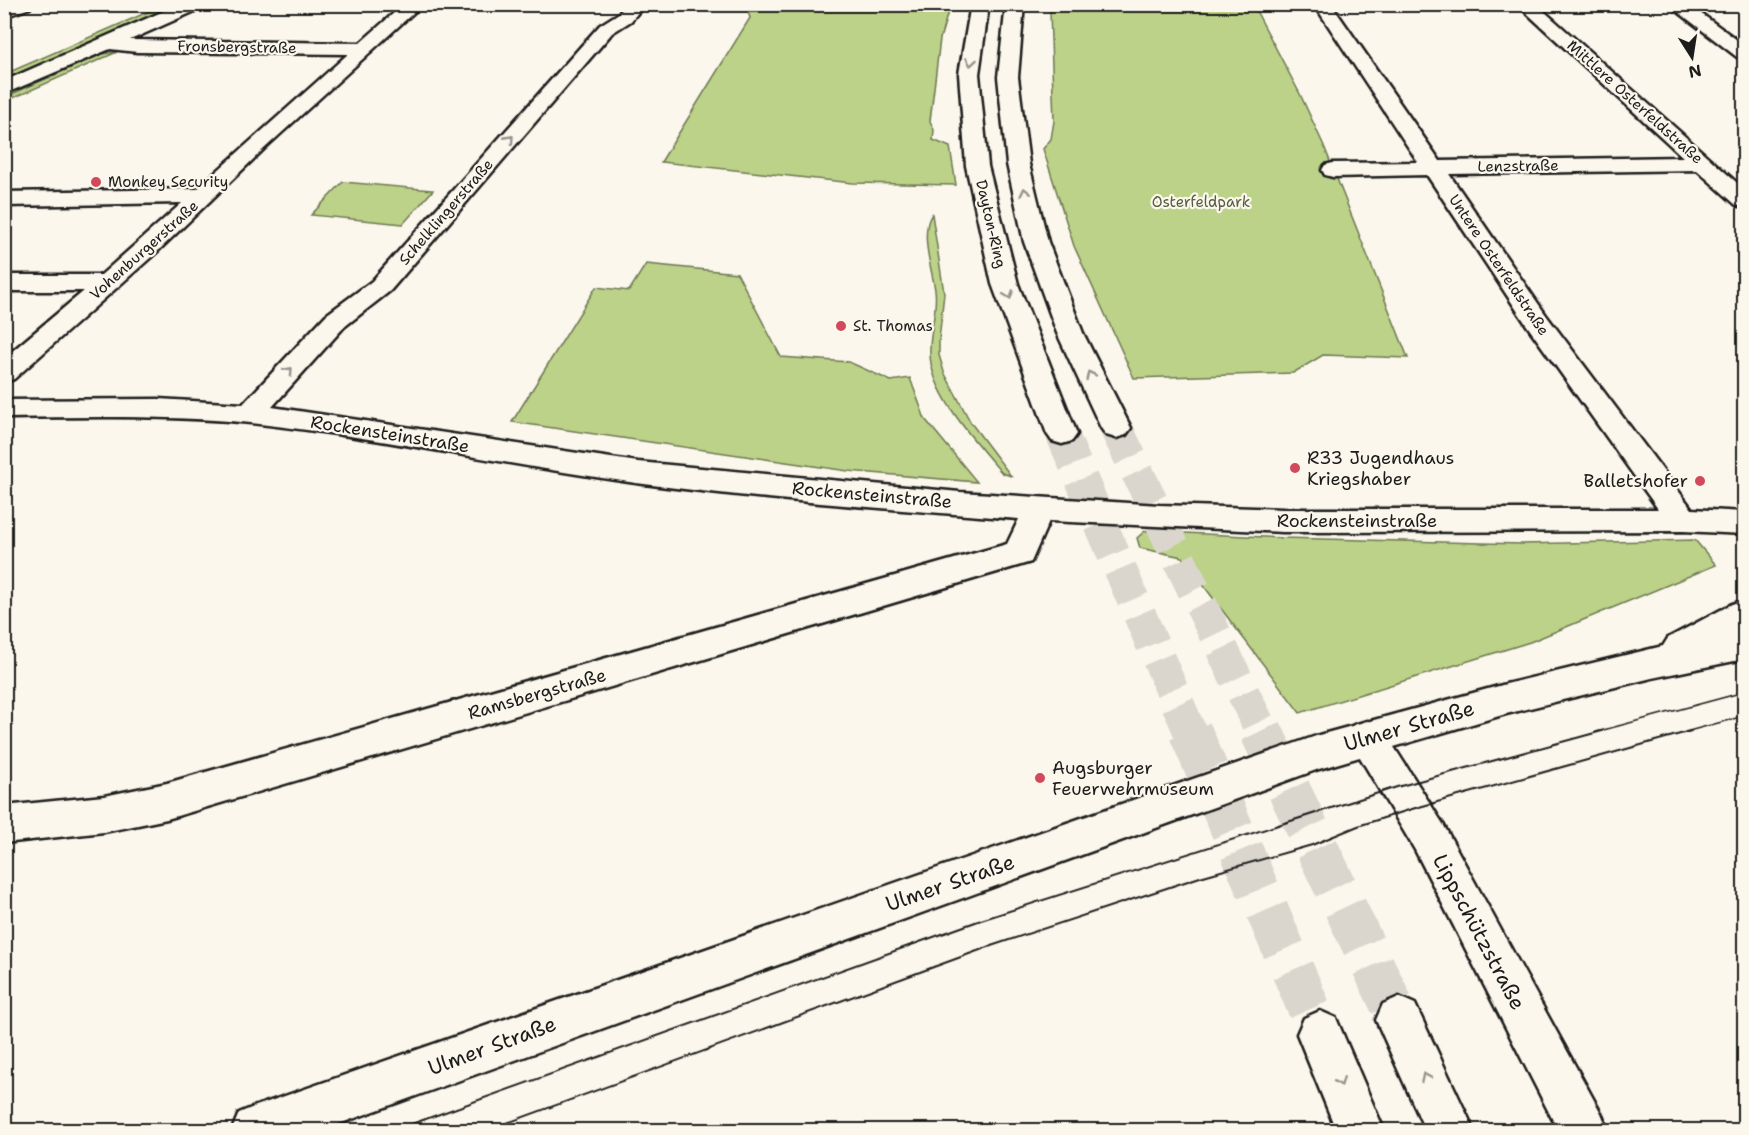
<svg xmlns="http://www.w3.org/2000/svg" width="1749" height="1135" viewBox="0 0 1749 1135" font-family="'Shantell Sans',sans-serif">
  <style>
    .green { fill: #bcd288; stroke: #6c7752; stroke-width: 1.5 }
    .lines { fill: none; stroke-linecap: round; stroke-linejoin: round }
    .trunk-tunnel-far1 { stroke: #dad6cd; stroke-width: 33; stroke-dasharray: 33 16; stroke-linecap: butt }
    .trunk-tunnel { stroke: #dad6cd; stroke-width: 43; stroke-dasharray: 43 22; stroke-linecap: butt }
    .minor-casing { stroke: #1c1c1c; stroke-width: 5 }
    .tertiary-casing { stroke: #1c1c1c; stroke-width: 5 }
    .trunk-casing { stroke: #1c1c1c; stroke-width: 5 }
    .minor { fill: #fbf7ec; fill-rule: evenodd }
    .tertiary { fill: #fbf7ec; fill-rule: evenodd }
    .trunk { fill: #fbf7ec; fill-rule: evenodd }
    .tram-far1 { stroke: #1c1c1c; stroke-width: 1.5 }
    .tram { stroke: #1c1c1c; stroke-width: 2 }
    .oneway { stroke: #97948e }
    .poi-dot { fill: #d1495b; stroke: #fbf7ec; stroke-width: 2 }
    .labels { text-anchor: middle; stroke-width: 4.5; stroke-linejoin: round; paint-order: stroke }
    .far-street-label { font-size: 15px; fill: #1c1c1c; stroke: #fbf7ec }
    .far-poi-label { font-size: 15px; fill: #1c1c1c; stroke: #fbf7ec; text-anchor: start }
    .far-park-label { font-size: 15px; fill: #545c42; stroke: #fbf7ec }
    .street-label { font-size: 18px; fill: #1c1c1c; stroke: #fbf7ec }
    .poi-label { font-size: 18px; fill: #1c1c1c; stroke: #fbf7ec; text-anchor: start }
    .near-street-label { font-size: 21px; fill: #1c1c1c; stroke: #fbf7ec }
  </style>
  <rect width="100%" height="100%" fill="#fbf7ec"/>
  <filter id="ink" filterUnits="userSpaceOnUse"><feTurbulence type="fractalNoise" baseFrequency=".0167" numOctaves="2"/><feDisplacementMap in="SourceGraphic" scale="12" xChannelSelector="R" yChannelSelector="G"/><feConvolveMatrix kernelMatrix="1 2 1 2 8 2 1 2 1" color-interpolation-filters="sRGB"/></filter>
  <g filter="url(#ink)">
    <g class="green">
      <path d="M166 4 177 5 5 79V74Z"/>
      <path d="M746 5H950L940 39 930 121 934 130 933 140 950 147 956 185 853 183 661 162 750 18Z"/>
      <path d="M1055 5H1253L1300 94 1324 146 1408 358 1323 355 1293 373 1134 378 1074 246 1043 149 1051 139 1054 121 1050 12Z"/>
      <path d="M117 52 11 99 5 97 102 54Z"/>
      <path d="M343 182 433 190 403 224 311 215Z"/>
      <path d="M932 214 944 293 939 340V355L944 372 971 423 1011 476 1002 473C977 444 930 393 930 353 929 332 938 311 935 290 932 269 919 232 932 214Z"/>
      <path d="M646 264 737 273 781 357 849 362 891 381 910 378 925 419 977 482 848 471 512 422 596 287 629 291Z"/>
      <path d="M1145 531 1282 538 1522 544 1695 540 1716 565 1530 642 1300 713 1182 557 1140 548 1137 538Z"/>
    </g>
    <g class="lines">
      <g class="trunk-tunnel-far1">
        <path d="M1116 428 1262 732"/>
        <path d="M1062 434 1190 732"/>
      </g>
      <g class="trunk-tunnel">
        <path d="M1190 731 1320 1034"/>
        <path d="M1261 731 1399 1020"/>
      </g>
      <g class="minor-casing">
        <g id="minor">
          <path d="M7 4H32L30 8 4 17V6Z"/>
          <path d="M180 4H204L202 8 130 40 360 43 404 4H423L265 148 158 251 14 379 4 382V358L84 291H4V275H101L182 203 4 206V192L197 189 348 54 137 52 110 49 4 94V81Z"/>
          <path d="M627 4H645L631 21 612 33 390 291 344 327 272 407 638 462 960 492 1159 505 1283 509H1658L1528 327 1427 175 1333 177 1325 175 1322 170 1325 165 1333 163 1418 162 1314 4H1331L1440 161 1683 157 1517 4H1536L1744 189V207L1736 205 1697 170 1449 174 1546 315 1692 509 1744 512V534L1683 531 1283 532 1049 521 1031 562 167 819 104 832 4 843V806L104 796 167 783 1007 544 1019 519C891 509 763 500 636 483 507 465 380 437 251 423 169 415 86 417 4 418V400L158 399 243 404 326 315 372 281 600 25 619 13Z"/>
          <path d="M1668 4H1688L1744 45V58L1737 57Z"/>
          <path d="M1367 721 1380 725 1443 824 1601 1113 1608 1130H1558L1415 850 1348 737 1354 725Z"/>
        </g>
      </g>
      <g class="tertiary-casing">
        <path id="tertiary" d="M1744 600V629L1740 632 1744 631V659L1652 678 1506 714 1319 769 322 1130H232L239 1113 256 1106 1319 735 1506 684 1663 646 1668 638 1732 604Z"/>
      </g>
      <g class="trunk-casing">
        <g id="trunk">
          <path d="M971 4H989L979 74 988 166 1018 284 1077 434 1072 441 1062 444 1052 441 1047 434 992 284 966 166 959 74Z"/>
          <path d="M1006 4H1024L1018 77 1029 164 1048 242 1083 333 1131 428 1126 435 1116 438 1106 435 1101 428 1057 333 1024 242 1007 164 998 77Z"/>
          <path d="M1399 997 1415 1004 1474 1130H1425L1376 1020 1383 1004Z"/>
          <path d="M1320 1011 1336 1018 1384 1130H1336L1297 1034 1304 1018Z"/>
        </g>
      </g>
      <use href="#minor" class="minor"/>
      <use href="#tertiary" class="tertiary"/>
      <use href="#trunk" class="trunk"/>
      <g class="tram-far1">
        <path d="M1596 732 1744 692"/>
        <path d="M1685 732 1744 716"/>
      </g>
      <g class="tram">
        <path d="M395 1130 981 920 1397 787 1602 731"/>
        <path d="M488 1130 991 946 1200 877 1312 845 1358 826 1412 809 1691 731"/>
      </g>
    </g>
    <defs><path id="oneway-chevron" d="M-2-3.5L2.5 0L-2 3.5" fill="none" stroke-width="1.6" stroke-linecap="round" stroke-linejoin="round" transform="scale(1.5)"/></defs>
    <g class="oneway">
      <use href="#oneway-chevron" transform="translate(971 62) rotate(99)"/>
      <use href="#oneway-chevron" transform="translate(510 139) rotate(-48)"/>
      <use href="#oneway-chevron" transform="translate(1025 192) rotate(-103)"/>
      <use href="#oneway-chevron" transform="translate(1009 295) rotate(69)"/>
      <use href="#oneway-chevron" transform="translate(289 371) rotate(-48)"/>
      <use href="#oneway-chevron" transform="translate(1090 375) rotate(-116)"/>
      <use href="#oneway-chevron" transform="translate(1425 1077) rotate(-115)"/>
      <use href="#oneway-chevron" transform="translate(1340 1082) rotate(68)"/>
    </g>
  </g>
  <g class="poi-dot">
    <circle cx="96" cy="182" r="6"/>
    <circle cx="841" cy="326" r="6"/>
    <circle cx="1295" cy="468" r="6"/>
    <circle cx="1700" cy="481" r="6"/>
    <circle cx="1040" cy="778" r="6"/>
  </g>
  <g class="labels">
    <g class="far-street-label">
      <text transform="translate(237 47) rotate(1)" y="5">Fronsbergstraße</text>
      <text transform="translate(1635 102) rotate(42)" y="5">Mittlere Osterfeldstraße</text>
      <text transform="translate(1518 166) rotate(-1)" y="5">Lenzstraße</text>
      <text transform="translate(446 212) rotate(-49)" y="5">Schelklingerstraße</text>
      <text transform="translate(991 224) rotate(77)" y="5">Dayton-Ring</text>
      <text transform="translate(144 250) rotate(-42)" y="5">Vohenburgerstraße</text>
      <text transform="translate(1499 265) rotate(56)" y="5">Untere Osterfeldstraße</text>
    </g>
    <g class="far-poi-label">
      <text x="108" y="187">Monkey Security</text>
      <text x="853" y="331">St. Thomas</text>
    </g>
    <g class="far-park-label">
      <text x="1201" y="207">Osterfeldpark</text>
    </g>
    <g class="street-label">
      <text transform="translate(390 434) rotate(9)" y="6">Rockensteinstraße</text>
      <text transform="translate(872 495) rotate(5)" y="6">Rockensteinstraße</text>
      <text x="1357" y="527">Rockensteinstraße</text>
      <text transform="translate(537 694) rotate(-16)" y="6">Ramsbergstraße</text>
    </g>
    <g class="poi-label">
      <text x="1307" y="464">R33 Jugendhaus<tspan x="1307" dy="21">Kriegshaber</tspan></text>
      <text x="1688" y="487" text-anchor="end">Balletshofer</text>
      <text x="1052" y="774">Augsburger<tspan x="1052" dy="21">Feuerwehrmuseum</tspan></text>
    </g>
    <g class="near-street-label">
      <text transform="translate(1409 726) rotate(-16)" y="7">Ulmer Straße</text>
      <text transform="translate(950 883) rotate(-19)" y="7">Ulmer Straße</text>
      <text transform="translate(1479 932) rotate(62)" y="7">Lippschützstraße</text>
      <text transform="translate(492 1046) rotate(-20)" y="7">Ulmer Straße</text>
    </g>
  </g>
  <rect width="1749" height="1135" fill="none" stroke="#fbf7ec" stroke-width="24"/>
  <rect x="12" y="12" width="1725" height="1111" fill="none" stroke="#1c1c1c" stroke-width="2" filter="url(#ink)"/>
  <g transform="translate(1692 57) rotate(168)" stroke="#fbf7ec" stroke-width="4.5" paint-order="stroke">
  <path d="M0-4.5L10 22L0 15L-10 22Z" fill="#1c1c1c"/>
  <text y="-9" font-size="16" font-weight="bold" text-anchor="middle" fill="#1c1c1c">N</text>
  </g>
</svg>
